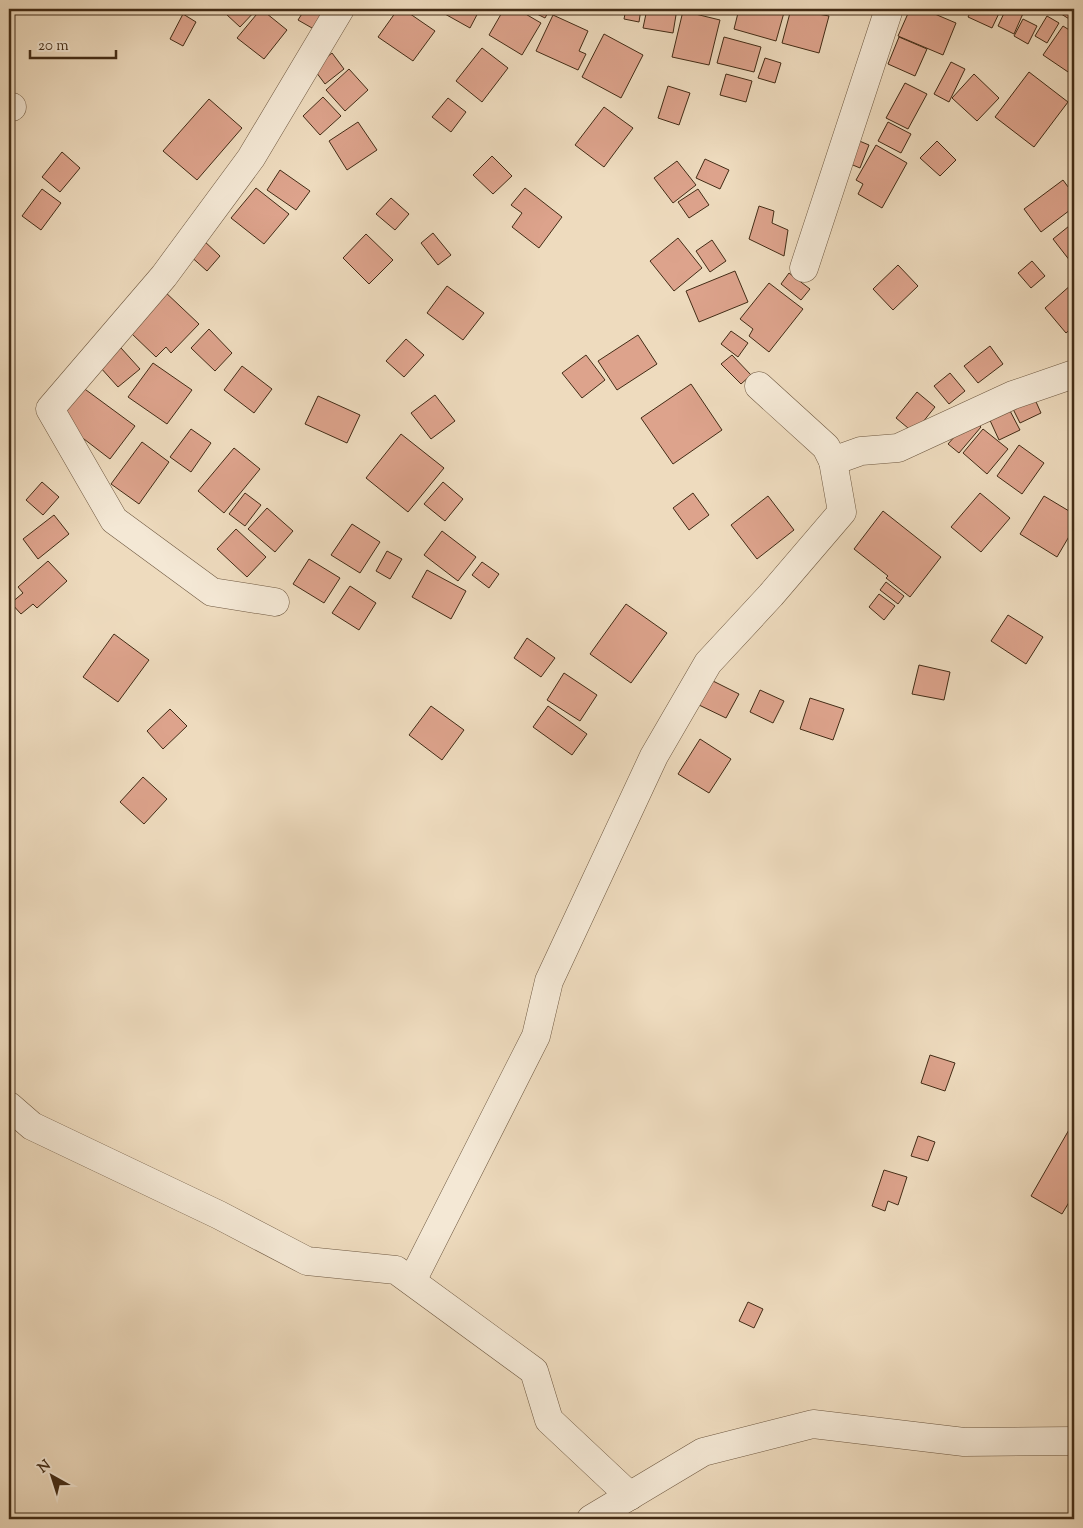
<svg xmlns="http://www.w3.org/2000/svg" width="1083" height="1528" viewBox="0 0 1083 1528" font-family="'Sorts Mill Goudy',serif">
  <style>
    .building { fill: #dda38c; stroke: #432c16 }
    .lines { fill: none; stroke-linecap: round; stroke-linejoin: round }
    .minor-casing { stroke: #6e5840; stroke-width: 29 }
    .minor { stroke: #f4e8d5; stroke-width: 28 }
  </style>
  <rect width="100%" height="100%" fill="#eedbbe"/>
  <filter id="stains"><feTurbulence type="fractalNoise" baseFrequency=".004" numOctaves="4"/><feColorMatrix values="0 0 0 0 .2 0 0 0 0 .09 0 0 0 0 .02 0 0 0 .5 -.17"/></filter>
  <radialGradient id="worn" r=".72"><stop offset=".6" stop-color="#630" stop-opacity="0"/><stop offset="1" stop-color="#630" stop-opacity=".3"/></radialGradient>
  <g class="building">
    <path d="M230 9H257L240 27 226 14Z"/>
    <path d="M261 9 287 30 264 59 237 38Z"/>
    <path d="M305 9H332L319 32 298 20Z"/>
    <path d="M398 9H403L435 31 413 61 378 37Z"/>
    <path d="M436 9H480L470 28Z"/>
    <path d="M504 9H517L541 23 522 55 489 35Z"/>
    <path d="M527 9H550L545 18Z"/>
    <path d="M626 9H641L639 22 624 19Z"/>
    <path d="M647 9H677L673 33 643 28Z"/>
    <path d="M739 9H785L776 41 734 29Z"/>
    <path d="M791 9 829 16 819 53 782 43Z"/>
    <path d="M910 9H923L956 23 943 55 898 36Z"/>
    <path d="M972 9H1001L992 28 968 17Z"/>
    <path d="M1006 9H1025L1014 34 998 26Z"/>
    <path d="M1060 9H1074V22L1058 12Z"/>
    <path d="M683 11 720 20 709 65 672 57Z"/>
    <path d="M183 14 196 22 183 46 170 39Z"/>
    <path d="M553 15 588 31 579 51 586 54 578 70 536 51Z"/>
    <path d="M1047 16 1059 23 1047 43 1035 36Z"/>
    <path d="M1023 19 1037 26 1028 44 1014 36Z"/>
    <path d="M1063 26 1074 33V76L1043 55Z"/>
    <path d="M604 34 643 55 621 98 582 77Z"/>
    <path d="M724 37 761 47 754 72 717 63Z"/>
    <path d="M899 37 927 49 915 76 888 64Z"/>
    <path d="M482 48 508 68 482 102 456 81Z"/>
    <path d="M332 53 344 69 325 84 313 68Z"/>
    <path d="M765 58 781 63 775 83 758 78Z"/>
    <path d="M951 62 965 69 949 102 934 94Z"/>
    <path d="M349 69 368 90 345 111 326 90Z"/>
    <path d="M1029 72 1068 102 1034 147 995 117Z"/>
    <path d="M726 74 752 81 746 102 720 95Z"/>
    <path d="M974 74 999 98 977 121 952 98Z"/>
    <path d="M905 83 927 94 908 129 886 118Z"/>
    <path d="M668 86 690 93 679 125 658 118Z"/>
    <path d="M323 97 341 116 320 135 303 116Z"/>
    <path d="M448 98 466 112 451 132 432 117Z"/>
    <path d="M209 99 242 128 197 180 163 151Z"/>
    <path d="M604 107 633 128 604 167 575 145Z"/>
    <path d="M358 122 377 150 347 170 329 141Z"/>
    <path d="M888 122 911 134 901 153 878 141Z"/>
    <path d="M857 140 869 145 860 168 848 163Z"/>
    <path d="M937 141 956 160 940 176 920 158Z"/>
    <path d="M876 145 907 163 882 208 858 194 863 184 856 180Z"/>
    <path d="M62 152 80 168 60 192 42 177Z"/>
    <path d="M492 156 512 176 493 194 473 175Z"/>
    <path d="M705 159 729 170 720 189 696 178Z"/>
    <path d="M677 161 696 185 673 203 654 178Z"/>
    <path d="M280 170 310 191 296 210 267 190Z"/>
    <path d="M1063 180 1074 195V207L1041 232 1024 209Z"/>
    <path d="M256 188 289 214 264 244 231 218Z"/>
    <path d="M525 188 562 217 539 248 512 227 522 213 511 205Z"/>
    <path d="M42 189 61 203 41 230 22 216Z"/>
    <path d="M698 189 709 205 689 218 678 202Z"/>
    <path d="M391 198 409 214 395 230 376 214Z"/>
    <path d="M759 206 774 211 772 223 788 230 784 256 749 239Z"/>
    <path d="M1074 222V266L1053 239Z"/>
    <path d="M433 233 451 255 438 265 421 243Z"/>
    <path d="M366 234 393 260 369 284 343 258Z"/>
    <path d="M678 238 702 268 674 291 650 261Z"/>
    <path d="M202 239 220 256 207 271 188 254Z"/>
    <path d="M712 240 726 261 710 272 696 251Z"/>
    <path d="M1032 261 1045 276 1031 288 1018 273Z"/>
    <path d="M898 265 918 286 893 310 873 289Z"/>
    <path d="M735 271 748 302 699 322 686 291Z"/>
    <path d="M789 273 810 289 801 300 781 284Z"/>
    <path d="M769 283 803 309 769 352 749 336 753 329 740 319Z"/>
    <path d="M1072 284 1074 287V326L1066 333 1045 308Z"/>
    <path d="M447 286 484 313 463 340 427 313Z"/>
    <path d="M163 290 199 324 171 353 166 347 156 357 131 333Z"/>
    <path d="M209 329 232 353 215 371 191 348Z"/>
    <path d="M731 331 748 343 738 357 721 344Z"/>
    <path d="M638 335 657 364 617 390 598 361Z"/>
    <path d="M406 339 424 355 404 377 386 361Z"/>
    <path d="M990 346 1003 364 978 383 964 366Z"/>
    <path d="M121 348 140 369 118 387 100 367Z"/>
    <path d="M586 355 605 380 582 398 562 373Z"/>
    <path d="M732 355 751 375 741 384 721 364Z"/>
    <path d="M153 363 192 390 167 424 128 397Z"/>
    <path d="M242 366 272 389 254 413 224 390Z"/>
    <path d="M950 373 965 391 949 404 934 386Z"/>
    <path d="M691 384 722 430 673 464 641 418Z"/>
    <path d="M82 387 135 426 110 459 58 419Z"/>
    <path d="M917 392 935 407 914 433 896 418Z"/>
    <path d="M435 395 455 421 431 439 411 413Z"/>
    <path d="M1033 395 1041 413 1020 423 1011 405Z"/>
    <path d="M318 396 360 415 347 443 305 424Z"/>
    <path d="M1008 407 1020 430 999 440 988 416Z"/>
    <path d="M971 418 981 427 959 453 948 444Z"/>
    <path d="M191 429 211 443 191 472 170 457Z"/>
    <path d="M983 429 1008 449 987 474 963 453Z"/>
    <path d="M401 434 444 468 408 512 366 478Z"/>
    <path d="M142 442 169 462 139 504 111 484Z"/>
    <path d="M1019 445 1044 463 1022 494 997 476Z"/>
    <path d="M234 448 260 469 224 513 198 491Z"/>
    <path d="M42 482 59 497 43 515 26 500Z"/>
    <path d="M443 482 463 499 445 521 424 504Z"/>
    <path d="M245 493 261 505 245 526 229 514Z"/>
    <path d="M693 493 709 515 689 530 673 508Z"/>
    <path d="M980 493 1010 518 981 552 951 527Z"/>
    <path d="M768 496 794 530 757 559 731 525Z"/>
    <path d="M1044 496 1074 514V528L1057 557 1020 534Z"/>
    <path d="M267 508 293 531 275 552 248 529Z"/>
    <path d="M883 511 941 557 910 597 886 578 888 576 854 549Z"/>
    <path d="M54 515 69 534 38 559 23 539Z"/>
    <path d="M352 524 380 542 360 573 331 555Z"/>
    <path d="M236 529 266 557 247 577 217 549Z"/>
    <path d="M442 531 476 557 458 581 424 555Z"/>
    <path d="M1074 536V549L1068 542Z"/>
    <path d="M387 551 402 559 390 579 376 571Z"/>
    <path d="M309 559 340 578 324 603 293 584Z"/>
    <path d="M48 561 67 581 37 608 33 604 21 614 11 603 23 593 18 587Z"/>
    <path d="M482 562 499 574 489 588 472 575Z"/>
    <path d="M427 570 466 591 451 619 412 597Z"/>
    <path d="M886 582 904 596 898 604 880 590Z"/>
    <path d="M350 586 376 603 359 630 332 613Z"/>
    <path d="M879 594 895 606 884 620 869 607Z"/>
    <path d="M626 604 667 633 631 683 590 654Z"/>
    <path d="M1008 615 1043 637 1026 664 991 641Z"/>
    <path d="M114 634 149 660 118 702 83 677Z"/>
    <path d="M527 638 555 658 541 677 514 658Z"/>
    <path d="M919 665 950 672 944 700 912 694Z"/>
    <path d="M564 673 597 695 580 721 547 700Z"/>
    <path d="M711 680 739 694 726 718 699 705Z"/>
    <path d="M760 690 784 701 773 723 750 712Z"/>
    <path d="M810 698 844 709 833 740 800 729Z"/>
    <path d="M431 706 464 730 442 760 409 735Z"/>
    <path d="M548 706 587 734 572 755 533 727Z"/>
    <path d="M170 709 187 726 163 749 147 731Z"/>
    <path d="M700 739 731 759 709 793 678 774Z"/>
    <path d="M143 777 167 799 144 824 120 802Z"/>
    <path d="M930 1055 955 1063 945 1091 921 1083Z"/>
    <path d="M1074 1121V1194L1062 1214 1031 1196Z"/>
    <path d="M918 1136 935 1142 928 1161 911 1156Z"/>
    <path d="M884 1170 907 1177 898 1205 888 1201 885 1211 872 1206Z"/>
    <path d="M748 1302 763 1309 754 1328 739 1321Z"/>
  </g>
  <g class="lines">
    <g class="minor-casing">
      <g id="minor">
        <path d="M9 107H12"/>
        <path d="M804 268 889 9"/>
        <path d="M759 386 826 447 833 461 861 451 898 448 1013 395 1074 374"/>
        <path d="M275 602 212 592 114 520 50 409 164 276 251 158 340 9"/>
        <path d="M9 1106 32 1126 219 1215 307 1261 396 1270 534 1371 549 1420 630 1496"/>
        <path d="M412 1281 536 1036 549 981 654 756 708 663 771 595 842 512 833 461"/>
        <path d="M591 1519 703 1452 813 1424 964 1442 1074 1441"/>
      </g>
    </g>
    <use href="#minor" class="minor"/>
  </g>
  <rect width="1083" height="1528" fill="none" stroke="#eedbbe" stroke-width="30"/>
  <rect x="10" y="10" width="1063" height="1508" fill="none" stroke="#432c16" stroke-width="2.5"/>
  <rect x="15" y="15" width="1053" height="1498" fill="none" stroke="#432c16"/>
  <g transform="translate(52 1476) rotate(321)" stroke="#f4e8d5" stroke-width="4" paint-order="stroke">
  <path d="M0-4L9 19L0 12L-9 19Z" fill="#432c16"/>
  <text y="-8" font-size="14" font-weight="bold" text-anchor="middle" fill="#432c16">N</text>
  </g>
  <path d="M30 50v8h86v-8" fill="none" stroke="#432c16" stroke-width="2.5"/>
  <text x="38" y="50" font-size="15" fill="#432c16" stroke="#f4e8d5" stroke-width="4" paint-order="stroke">20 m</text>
  <rect width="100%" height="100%" filter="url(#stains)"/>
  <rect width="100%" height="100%" fill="url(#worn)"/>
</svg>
